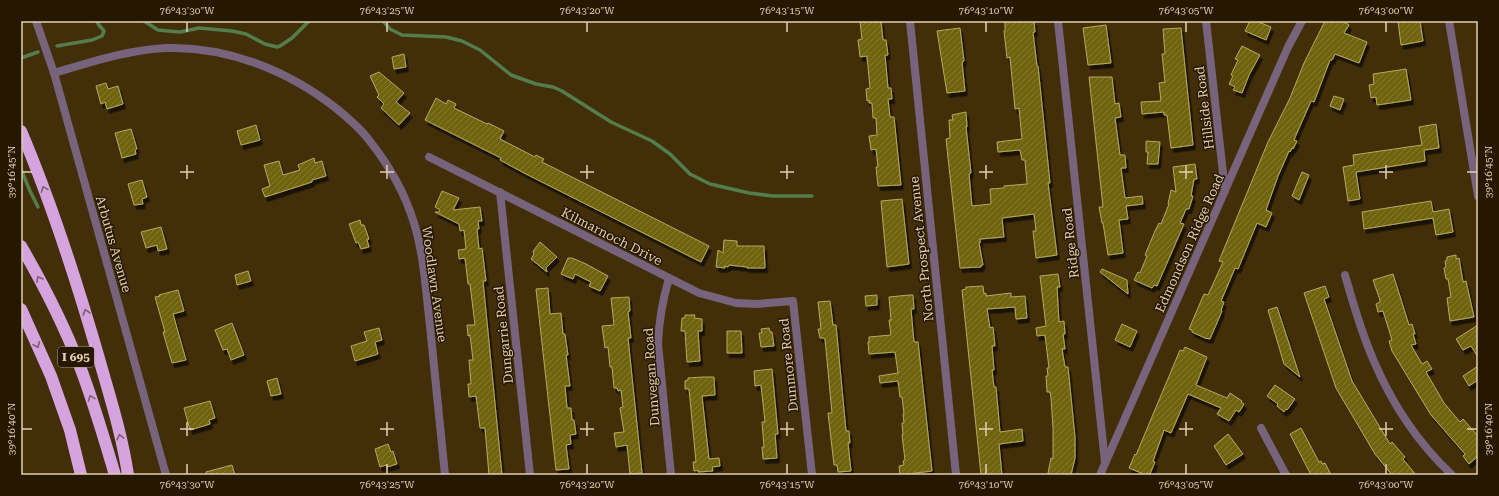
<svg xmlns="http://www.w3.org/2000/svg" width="1499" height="496" viewBox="0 0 1499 496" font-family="'Roboto Serif',serif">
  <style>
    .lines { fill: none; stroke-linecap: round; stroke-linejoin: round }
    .stream { stroke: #537d4b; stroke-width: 3.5 }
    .building { fill: url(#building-hatch); stroke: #b6aa5e; filter: url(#shadow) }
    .minor { stroke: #77637b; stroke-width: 8 }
    .tertiary { stroke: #77637b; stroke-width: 8 }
    .motorway { stroke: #d5a4df; stroke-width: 12 }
    .oneway { stroke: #7e5e70 }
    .ticks { fill: none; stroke: #e3cfae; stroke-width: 1.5 }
    .labels { text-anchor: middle; stroke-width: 3; stroke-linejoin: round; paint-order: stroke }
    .shield { fill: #261700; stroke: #aa987a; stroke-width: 1 }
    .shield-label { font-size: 12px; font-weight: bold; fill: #e3cfae }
    .street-label { font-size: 13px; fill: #e3cfae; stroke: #261700 }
    .neatline { fill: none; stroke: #e3cfae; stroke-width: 1.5 }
    .ticks-label { font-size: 10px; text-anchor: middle; fill: #e3cfae }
  </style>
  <defs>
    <pattern id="building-hatch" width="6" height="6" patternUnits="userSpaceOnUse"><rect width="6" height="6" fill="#706410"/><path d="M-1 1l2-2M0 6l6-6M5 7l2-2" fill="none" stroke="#847930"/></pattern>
    <filter id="shadow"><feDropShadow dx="2.5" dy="4.5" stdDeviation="0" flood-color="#0009"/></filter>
  </defs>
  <rect width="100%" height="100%" fill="#422f09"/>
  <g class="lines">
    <g class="stream">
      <path d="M144 21 158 30 168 31 180 32 199 28 232 31 246 34 265 44 277 47 280 46 292 38 309 21"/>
      <path d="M383 21 390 29 402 35 446 37 462 41 480 50 511 75 536 84 553 87 562 91 611 122 652 141 670 154 690 174 710 184 749 193 773 196H812"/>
      <path d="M57 46 92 40 102 36 104 31 98 24 97 21"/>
      <path d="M21 58 38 52"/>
      <path d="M21 169 30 191 38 207"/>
    </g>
  </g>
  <g class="building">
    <path d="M860 21H881L883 40H886L888 55H885L888 88H891L892 99H888L890 117H894L901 185 878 186 876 167H878L876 149 871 150 869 136 877 135 876 118H873L872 103H869V100L867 101 866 89 870 88 867 56 860 57 858 40 862 39Z"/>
    <path d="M1005 21H1034L1035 32H1033L1037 66H1038L1050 183H1048L1057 255 1036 258 1033 231H1036L1034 214 1002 218 1004 237 980 239V243H979L983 265H981V267L960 268 946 139 950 138 949 120H953L952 115 966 112 967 127H966L971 173 969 174 972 206 991 204 990 189 1004 188V186L1027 184 1025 160H1022L1020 150 998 152 997 142 1022 139 1019 108 1015 109 1010 57 1007 58 1004 31H1005Z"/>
    <path d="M1250 21H1256L1271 27 1266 40 1245 31Z"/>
    <path d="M1325 21H1343L1349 25 1344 33 1367 42 1359 63 1335 54 1332 60H1330L1314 102 1311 101 1296 135 1294 140 1297 141 1293 149 1292 148 1290 152 1289 151 1278 176 1266 210 1272 213 1266 227 1257 223 1238 269 1235 268 1221 301 1224 302 1221 310 1222 311 1210 339 1205 338 1192 332V330L1189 329 1204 294 1208 295 1223 262 1219 261 1268 142 1290 98 1304 63Z"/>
    <path d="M1398 21H1420L1423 41 1401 45Z"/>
    <path d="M1106 25 1111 63 1088 65 1083 28Z"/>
    <path d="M960 28 964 61 962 62 965 91 947 93 937 31Z"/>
    <path d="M1181 28 1193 145 1171 148 1167 115H1164V112L1142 114 1141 102 1161 101 1159 83 1165 82 1162 54H1165L1163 29Z"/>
    <path d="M1242 46 1260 55 1249 75 1242 93 1233 90 1235 87 1229 84 1233 76 1231 75 1238 60 1235 59Z"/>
    <path d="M404 54 406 67 394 69 392 57Z"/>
    <path d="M1406 69 1411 100 1377 105 1376 97 1371 98 1369 85 1374 84 1373 74Z"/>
    <path d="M379 72 404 93 396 102 410 113 399 125 381 108 384 104 377 97 379 95 370 76Z"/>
    <path d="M1089 77H1112L1115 104 1119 103 1121 117 1115 118 1120 155H1125L1126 168H1121L1125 198 1142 196 1143 204 1126 206 1128 219 1119 220 1123 253 1108 255 1103 223H1102L1099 207H1103Z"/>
    <path d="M106 83 108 89 118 86 123 104 107 109 105 102 101 104 96 86Z"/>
    <path d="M1334 96 1344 99 1340 110 1330 106Z"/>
    <path d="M436 98 446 104 448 100 456 104 454 108 487 124 488 123 504 131 500 139 535 157 536 155 544 159 542 162 550 166 709 246 701 262 526 174 500 160 501 158 425 120Z"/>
    <path d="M1436 124 1439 148 1424 150 1425 161 1356 172 1360 199 1348 201 1343 167 1354 165 1353 155 1422 145 1419 127Z"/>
    <path d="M256 125 260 140 241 145 237 131Z"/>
    <path d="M131 129 137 149 135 150 136 154 122 158 115 133Z"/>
    <path d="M1146 141 1160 142 1158 164H1147L1148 152H1146Z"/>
    <path d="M314 158 315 163 322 161 326 176 312 180V182L265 197 262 189 270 186 264 165 279 161 283 175 300 170 298 165Z"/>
    <path d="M1195 164 1197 179H1194L1191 196H1193L1189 209H1186L1180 223 1184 224 1157 286 1154 285 1152 288 1134 280 1138 272 1140 273 1147 256 1145 255 1155 231 1159 223 1161 224 1169 204H1168L1171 190 1176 192 1173 167Z"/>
    <path d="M1302 172 1309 175 1299 200 1292 196Z"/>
    <path d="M142 180 147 197 142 199 143 204 134 205 128 184Z"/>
    <path d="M442 191 459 198 453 210 480 207 482 221H478L479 229H477L479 249 482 248 486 281H483L502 475H489L485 428H480L476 396 469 397 468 384H471L469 360H473L470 335 468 336 467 325H475L470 284H468L465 258 459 259 458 250 466 249 464 230 460 231 459 224 435 212H439L440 210 435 207Z"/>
    <path d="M902 199 909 264 887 267 881 201Z"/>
    <path d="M1431 201 1433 212 1449 209 1453 232 1436 235 1433 218 1364 229 1362 212Z"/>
    <path d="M360 220 361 225H364L369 239 367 240 369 247 361 249 358 242 356 243 349 224Z"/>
    <path d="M161 227 167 249 158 251 157 245 146 248 141 232Z"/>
    <path d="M724 240 737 241V246H764L765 268H747V267L729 265 728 267 725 266V268L716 267 718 250 723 253Z"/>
    <path d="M540 242 557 257 546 268 547 272 531 259 534 254 533 252 534 250Z"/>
    <path d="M1456 255V259L1459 258 1463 282 1466 281 1474 317 1450 321 1447 298 1451 297 1448 279H1446L1444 268 1446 267 1445 261 1447 260V257Z"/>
    <path d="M568 258H572L586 264 608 276 600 291 589 286 591 282 575 274 573 279 561 274Z"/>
    <path d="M1102 269 1127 280 1128 294 1100 272Z"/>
    <path d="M248 271 251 281 237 285 235 275Z"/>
    <path d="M1058 274 1060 287H1057L1059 322 1064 321 1065 334H1063L1065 349H1062L1065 367H1068L1075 437V458L1071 475H1049L1050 474 1048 473 1051 458 1053 459V428L1051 398 1050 392H1047L1046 376H1048L1047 368H1049L1045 335 1037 336 1036 328 1046 326 1040 276Z"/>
    <path d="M1393 274 1409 325 1412 324 1415 334H1413L1416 344 1411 345 1422 364 1427 361 1432 369 1426 372 1444 403 1460 422 1463 419 1478 436V456L1469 464 1463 456 1465 454 1431 415 1392 351 1389 341 1392 340 1383 311 1378 312 1376 304 1380 302V300L1373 280Z"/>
    <path d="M983 286 984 294 986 293V296L1011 293V297L1025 296 1027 318 1016 319 1015 307 987 309 990 328 993 327 995 346H992L994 370H992L994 387H996L1000 432 1022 429 1023 441 999 444 1002 475H981L962 290 966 289V287Z"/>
    <path d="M1325 286 1329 297 1324 299 1352 381 1390 444 1392 442 1405 457 1403 459 1416 475H1392L1375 454 1336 388 1304 293Z"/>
    <path d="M548 288 550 314 561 313 563 334H565L568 355H566L570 386H565L567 408H571L572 420H574L576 434 570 435 571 444 566 445 569 469 556 470 536 289Z"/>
    <path d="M178 290 184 311 173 314 186 360 172 363 163 332H165L155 297 160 296 159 295Z"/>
    <path d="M877 295V305L866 306 865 296Z"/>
    <path d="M909 295H913L914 309H911L914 342H918L932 471 900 475 899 466 904 465 903 461 905 460 902 435H903L902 423H904L903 414H904L902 397H900L898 381 880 383 879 376 898 373 895 352 869 354 868 342H869V337L891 335 889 320H891L889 297Z"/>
    <path d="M629 297 630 311 628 312 631 338H628L642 473 630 474 627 445 616 447 614 433 624 432 620 408 623 407 621 390 618 391 617 388H614L612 367H610L608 347 605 348 602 326 614 325 611 298Z"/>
    <path d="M830 301 833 325H836L846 431H849L850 443H848L851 471 838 472 837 465H834L828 413H832L825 339 823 338H820L818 329H821L818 302Z"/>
    <path d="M1277 307 1300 377 1284 364 1268 310Z"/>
    <path d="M685 315H695L694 318 702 319V331H698L700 361 687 362 685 331H681L682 318H685Z"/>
    <path d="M232 323 244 355 231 360 227 349 223 350 215 330Z"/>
    <path d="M1122 324 1137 331 1130 347 1115 340Z"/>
    <path d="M1478 325V357L1471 346 1463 350 1456 339Z"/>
    <path d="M379 328 382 340 375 342 378 354 355 361 351 346 367 341 364 332Z"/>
    <path d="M769 328 770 332H772L774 346 761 347 759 333H762L761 329Z"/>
    <path d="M727 331H741L742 353H727Z"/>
    <path d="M1185 347 1207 357 1196 385 1227 398 1230 393 1242 401 1241 402 1244 404 1239 412 1236 410 1229 421 1217 414 1221 408 1188 394 1171 433 1164 430 1153 461 1155 462 1150 474 1147 473 1146 475 1129 468 1135 454 1136 455 1180 350 1183 351Z"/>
    <path d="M1478 366V380L1469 386 1463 376Z"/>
    <path d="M772 369 778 434H775L777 458 763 459 762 447H764L762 422H765L761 385 755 386 754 371Z"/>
    <path d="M703 377H714L715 395 702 396 709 459 719 458 720 466 712 467 713 471 698 472V470L694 471 693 462H696L689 389H685V381L688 380V378Z"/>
    <path d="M277 378 281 394 271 396 267 381Z"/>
    <path d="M1275 385 1295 399 1287 410 1286 409 1284 412 1277 406 1278 404 1267 396Z"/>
    <path d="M210 401 215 418 209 420 210 424 190 430 184 408Z"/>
    <path d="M1301 428 1319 462 1321 461 1322 464 1325 463 1331 475H1311L1290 434Z"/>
    <path d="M1228 434 1243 454 1226 465 1214 446Z"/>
    <path d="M388 444 391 452 393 451 397 464 387 467 386 465 380 467 375 449Z"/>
    <path d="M232 465 235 475H206V472Z"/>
  </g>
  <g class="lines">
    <g class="minor">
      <path d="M36 21 54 73 166 475"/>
      <path d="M1058 21 1105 462"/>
      <path d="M1206 21 1225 191"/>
      <path d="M1449 21 1478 196"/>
      <path d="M54 73C92 62 127 50 166 48 228 46 289 71 337 109 348 118 360 128 369 140 388 164 405 193 414 223 424 255 426 292 430 326 435 376 440 425 445 475"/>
      <path d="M429 157 699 293 736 303 757 304 793 301 812 475"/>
      <path d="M500 192 530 475"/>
      <path d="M1345 275C1353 303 1361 332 1373 359 1391 402 1418 443 1452 475"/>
      <path d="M669 278C662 302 659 319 658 344L671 475"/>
      <path d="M1261 428 1286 475"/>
      <path d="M1100 475 1288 47 1302 21"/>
    </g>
    <path class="tertiary" d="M910 21 956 475"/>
    <g class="motorway">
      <path d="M21 131C52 204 76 279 98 355 109 394 122 434 128 475"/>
      <path d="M21 246C43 284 63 323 79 364 93 400 104 438 115 475"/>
      <path d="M21 309 51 376 70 430 81 475"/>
    </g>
  </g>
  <defs><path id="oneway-chevron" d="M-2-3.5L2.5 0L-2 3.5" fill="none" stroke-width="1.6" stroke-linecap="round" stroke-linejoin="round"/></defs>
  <g class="oneway">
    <use href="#oneway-chevron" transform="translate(44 189) rotate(-111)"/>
    <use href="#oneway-chevron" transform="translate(39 279) rotate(-120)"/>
    <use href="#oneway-chevron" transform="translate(86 312) rotate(-106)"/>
    <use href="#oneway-chevron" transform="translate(37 345) rotate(66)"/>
    <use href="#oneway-chevron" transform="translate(91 398) rotate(-110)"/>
    <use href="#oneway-chevron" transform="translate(120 437) rotate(-104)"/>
  </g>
  <path class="ticks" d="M187 22V32M387 22V32M587 22V32M787 22V32M986 22V32M1186 22V32M1386 22V32M187 165V179M387 165V179M587 165V179M787 165V179M986 165V179M1186 165V179M1386 165V179M22 172H32M180 172H194M380 172H394M580 172H594M780 172H794M979 172H993M1179 172H1193M1379 172H1393M1467 172H1477M187 422V436M387 422V436M587 422V436M787 422V436M986 422V436M1186 422V436M1386 422V436M22 429H32M180 429H194M380 429H394M580 429H594M780 429H794M979 429H993M1179 429H1193M1379 429H1393M1467 429H1477M187 464V474M387 464V474M587 464V474M787 464V474M986 464V474M1186 464V474M1386 464V474"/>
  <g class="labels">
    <rect class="shield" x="58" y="347" width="36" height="20" rx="3"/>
    <g class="shield-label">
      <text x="76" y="361">I 695</text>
    </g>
    <g class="street-label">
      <text transform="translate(1204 108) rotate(-97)" y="5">Hillside Road</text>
      <text transform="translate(612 236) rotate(27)" y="5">Kilmarnoch Drive</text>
      <text transform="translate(1070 243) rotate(-96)" y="5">Ridge Road</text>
      <text transform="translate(1189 243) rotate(-66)" y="5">Edmondson Ridge Road</text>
      <text transform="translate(114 244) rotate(74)" y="5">Arbutus Avenue</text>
      <text transform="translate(921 249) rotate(-96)" y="5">North Prospect Avenue</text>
      <text transform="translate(435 284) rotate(82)" y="5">Woodlawn Avenue</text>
      <text transform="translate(503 335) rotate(-96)" y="5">Dungarrie Road</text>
      <text transform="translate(788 365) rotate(-96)" y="5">Dunmore Road</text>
      <text transform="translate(651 377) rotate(-94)" y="5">Dunvegan Road</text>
    </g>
  </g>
  <rect width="1499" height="496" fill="none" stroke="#261700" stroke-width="44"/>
  <rect x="22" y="22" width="1455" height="452" class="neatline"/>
  <g class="ticks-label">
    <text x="187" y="14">76°43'30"W</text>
    <text x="387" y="14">76°43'25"W</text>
    <text x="587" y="14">76°43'20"W</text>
    <text x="787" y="14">76°43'15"W</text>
    <text x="986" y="14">76°43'10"W</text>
    <text x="1186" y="14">76°43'05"W</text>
    <text x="1386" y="14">76°43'00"W</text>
    <text transform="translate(11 172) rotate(-90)" y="4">39°16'45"N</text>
    <text transform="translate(1488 172) rotate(-90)" y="4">39°16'45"N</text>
    <text transform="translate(11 429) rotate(-90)" y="4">39°16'40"N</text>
    <text transform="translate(1488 429) rotate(-90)" y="4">39°16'40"N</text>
    <text x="187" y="488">76°43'30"W</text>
    <text x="387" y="488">76°43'25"W</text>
    <text x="587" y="488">76°43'20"W</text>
    <text x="787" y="488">76°43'15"W</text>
    <text x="986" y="488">76°43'10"W</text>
    <text x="1186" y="488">76°43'05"W</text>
    <text x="1386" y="488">76°43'00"W</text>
  </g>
</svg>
